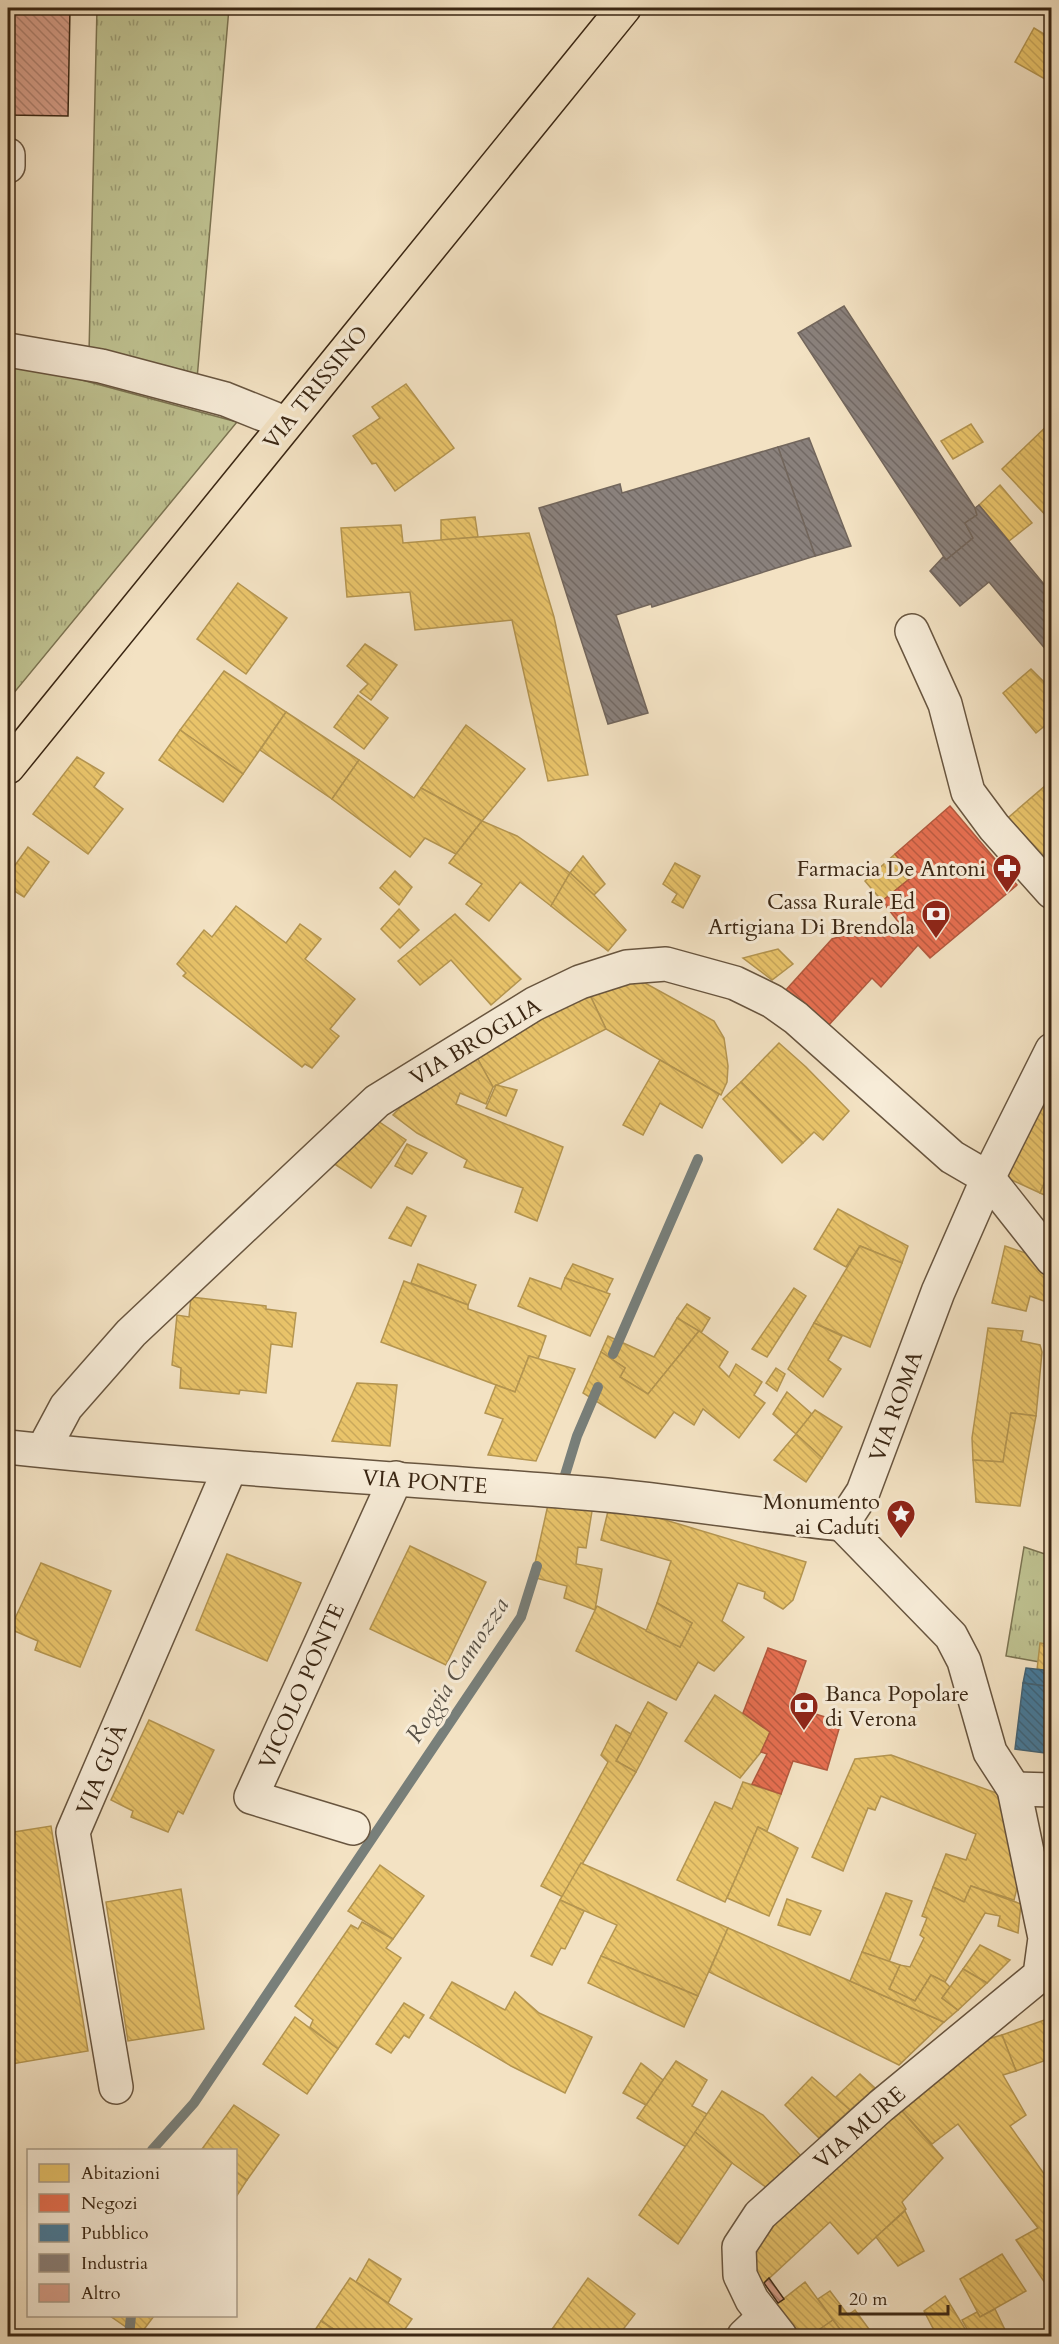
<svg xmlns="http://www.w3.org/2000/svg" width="1059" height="2344" viewBox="0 0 1059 2344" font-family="Cardo,serif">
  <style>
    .grass { fill: url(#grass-tufts); stroke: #7c7452; stroke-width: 1.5 }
    .homes { fill: url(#homes-back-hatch); stroke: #b49550; stroke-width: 1.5 }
    .shops { fill: url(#shops-back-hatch); stroke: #b3593e; stroke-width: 1.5 }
    .public { fill: url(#public-back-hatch); stroke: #426274; stroke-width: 1.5 }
    .industry { fill: url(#industry-back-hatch); stroke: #72665c; stroke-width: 1.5 }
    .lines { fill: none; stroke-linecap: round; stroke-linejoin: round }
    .stream { stroke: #787f7a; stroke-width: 10 }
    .building { fill: url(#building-back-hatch); stroke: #3a2613; stroke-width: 1.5 }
    .minor-casing { stroke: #68553f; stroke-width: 36 }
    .major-casing { stroke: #3a2613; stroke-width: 36 }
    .minor { stroke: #f7ecd8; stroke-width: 33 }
    .major { stroke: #f3e2c3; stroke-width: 33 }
    .labels { text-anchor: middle; stroke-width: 6; stroke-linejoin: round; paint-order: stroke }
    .street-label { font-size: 22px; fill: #3a2613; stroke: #f7ecd8 }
    .poi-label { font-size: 22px; fill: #3a2613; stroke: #f7ecd8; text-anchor: end }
    .water-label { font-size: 24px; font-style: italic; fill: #595247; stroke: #f7ecd8 }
  </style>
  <defs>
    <pattern id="grass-tufts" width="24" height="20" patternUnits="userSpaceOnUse" patternTransform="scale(1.5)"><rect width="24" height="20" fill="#bfc291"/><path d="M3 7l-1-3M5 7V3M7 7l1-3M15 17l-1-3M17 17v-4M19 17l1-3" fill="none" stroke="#9c9d75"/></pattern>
    <pattern id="homes-back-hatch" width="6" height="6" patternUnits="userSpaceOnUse" patternTransform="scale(1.5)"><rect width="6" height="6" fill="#e9c46a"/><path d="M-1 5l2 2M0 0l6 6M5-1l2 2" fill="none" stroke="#c9a85b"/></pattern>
    <pattern id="shops-back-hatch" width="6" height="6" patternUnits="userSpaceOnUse" patternTransform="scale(1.5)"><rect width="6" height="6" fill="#e76f51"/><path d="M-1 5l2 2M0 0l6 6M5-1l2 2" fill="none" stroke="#bc5b42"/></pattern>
    <pattern id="public-back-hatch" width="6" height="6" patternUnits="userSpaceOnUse" patternTransform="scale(1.5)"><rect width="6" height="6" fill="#457b9d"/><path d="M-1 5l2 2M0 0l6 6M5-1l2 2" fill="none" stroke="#3b657f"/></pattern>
    <pattern id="industry-back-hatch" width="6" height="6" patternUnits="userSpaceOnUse" patternTransform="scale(1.5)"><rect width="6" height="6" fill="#8a817c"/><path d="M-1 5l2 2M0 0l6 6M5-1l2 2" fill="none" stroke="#726964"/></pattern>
    <pattern id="building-back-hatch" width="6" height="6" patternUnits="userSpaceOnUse" patternTransform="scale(1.5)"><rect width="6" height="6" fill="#d9a08c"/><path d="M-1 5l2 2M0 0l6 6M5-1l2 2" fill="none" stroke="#b18271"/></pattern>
  </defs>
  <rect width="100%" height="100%" fill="#f3e2c3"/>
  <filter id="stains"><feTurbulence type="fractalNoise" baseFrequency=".00333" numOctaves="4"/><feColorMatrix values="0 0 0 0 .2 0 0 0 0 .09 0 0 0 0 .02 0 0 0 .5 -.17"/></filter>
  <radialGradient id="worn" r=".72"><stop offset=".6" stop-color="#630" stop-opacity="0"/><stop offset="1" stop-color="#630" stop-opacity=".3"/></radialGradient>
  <g class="grass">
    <path d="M97 8H229L197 379 89 353Z"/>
    <path d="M8 360 237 422 8 700Z"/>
    <path d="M1024 1547 1051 1556V1664L1006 1656Z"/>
  </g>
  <g class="homes">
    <path d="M1034 28 1052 39V83L1015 62Z"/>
    <path d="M406 384 454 448 395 491 376 463 372 464 353 436 380 418 372 407Z"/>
    <path d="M1052 421V522L1002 469Z"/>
    <path d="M971 424 983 442 953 459 941 441Z"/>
    <path d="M1000 485 1032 523 1009 541 979 505Z"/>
    <path d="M475 517 478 537 441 540V520Z"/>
    <path d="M401 525 403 543 529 533 554 617 588 775 548 781 512 620 415 630 410 592 347 597 341 528Z"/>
    <path d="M238 583 287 618 246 674 197 639Z"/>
    <path d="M365 644 397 665 371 700 360 692 368 684 347 666Z"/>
    <path d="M1031 669 1050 688 1047 690 1052 696V720L1036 733 1003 693Z"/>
    <path d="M224 671 286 712 243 774 180 730Z"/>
    <path d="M358 695 388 718 364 749 334 727Z"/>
    <path d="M286 712 359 760 332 799 260 750Z"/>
    <path d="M466 725 525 769 482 821 421 788Z"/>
    <path d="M180 730 243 774 223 802 159 760Z"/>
    <path d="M77 757 104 773 94 787 123 809 88 854 33 814Z"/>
    <path d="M359 760 414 798 421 788 482 821 456 854 425 838 410 857 332 799Z"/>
    <path d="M1052 780V855L1042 865 1003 822Z"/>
    <path d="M482 821 517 836 570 873 551 906 520 882 489 921 466 904 482 884 449 863Z"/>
    <path d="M28 847 49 862 24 897 8 887V875Z"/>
    <path d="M895 854 913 876 882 901 865 881Z"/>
    <path d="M583 856 605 884 594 895 570 873Z"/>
    <path d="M675 863 700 876 683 908 672 902 677 894 663 884Z"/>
    <path d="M395 871 412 887 399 905 380 888Z"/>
    <path d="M570 873 594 895 626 930 608 951 551 906Z"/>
    <path d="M236 906 286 943 300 924 321 939 305 959 355 999 330 1029 339 1036 312 1068 305 1064 302 1067 183 976 186 973 177 964 204 930 212 937Z"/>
    <path d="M399 909 419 930 400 948 381 929Z"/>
    <path d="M455 914 521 979 491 1005 451 960 420 985 398 961Z"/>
    <path d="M778 949 793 964 772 980 743 958Z"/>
    <path d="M628 981 645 983 714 1021 724 1038 728 1066 727 1082 721 1095 606 1029 588 991Z"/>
    <path d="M588 991 606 1029 493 1087 475 1054Z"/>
    <path d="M779 1043 806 1067 849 1111 823 1140 814 1132 803 1143 741 1082Z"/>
    <path d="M475 1054 493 1087 486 1104 460 1093 456 1104 563 1147 537 1221 515 1212 523 1188 464 1167 467 1160 417 1133 393 1115 417 1090Z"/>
    <path d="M660 1060 719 1094 702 1128 660 1103 643 1135 623 1125Z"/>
    <path d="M1052 1072V1165L1040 1193 1001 1175Z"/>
    <path d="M741 1082 803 1143 782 1163 723 1099Z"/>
    <path d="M496 1085 517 1090 506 1116 486 1108Z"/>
    <path d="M366 1113 406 1140 371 1188 322 1156Z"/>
    <path d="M407 1144 427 1153 412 1174 395 1166Z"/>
    <path d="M1052 1165V1198L1040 1193Z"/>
    <path d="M407 1207 426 1216 411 1246 389 1238Z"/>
    <path d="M838 1209 908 1246 902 1263 860 1246 846 1267 814 1249Z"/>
    <path d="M860 1246 902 1263 870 1347 814 1323Z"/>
    <path d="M1005 1246 1052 1262V1304L1030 1296 1026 1311 992 1303Z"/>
    <path d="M418 1264 476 1285 468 1305 411 1283Z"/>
    <path d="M573 1264 613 1279 606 1293 565 1278Z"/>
    <path d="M530 1278 561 1289 565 1278 610 1294 590 1336 518 1306Z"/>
    <path d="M404 1281 468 1305V1309L546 1336 538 1359 529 1356 515 1392 381 1342Z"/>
    <path d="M794 1288 806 1296 767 1357 752 1349Z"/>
    <path d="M191 1297 266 1306V1309L296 1313 292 1347 271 1344 266 1393 240 1390 239 1394 180 1388 181 1368 172 1365 177 1315 189 1317Z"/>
    <path d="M687 1304 710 1318 701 1333 677 1318Z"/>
    <path d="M677 1318 699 1331 648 1394 620 1377 625 1368 601 1352 608 1336 654 1357Z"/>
    <path d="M814 1323 842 1336 828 1360 841 1369 823 1397 788 1369Z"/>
    <path d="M988 1328 1023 1331 1021 1341 1040 1345 1042 1352 1036 1416 1011 1413 1003 1462 973 1460 972 1438Z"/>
    <path d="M699 1331 728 1352 719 1367 729 1377 736 1364 762 1382 754 1395 765 1403 739 1438 703 1409 694 1425 674 1412 655 1438 583 1393 601 1352 625 1368 620 1377 648 1394Z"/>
    <path d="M529 1356 575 1369 536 1461 488 1455 503 1419 485 1413 496 1385 515 1392Z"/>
    <path d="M776 1368 785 1374 777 1391 766 1383Z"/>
    <path d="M357 1383 397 1385 390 1446 332 1441Z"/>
    <path d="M787 1392 812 1414 796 1434 773 1414Z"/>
    <path d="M815 1410 842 1427 822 1458 796 1434Z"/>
    <path d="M1011 1413 1036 1416 1020 1506 976 1502 973 1460 1003 1462Z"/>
    <path d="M796 1434 822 1458 806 1482 774 1460Z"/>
    <path d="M549 1500 593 1505 586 1548 578 1547 576 1564 602 1569 595 1610 564 1598 567 1586 532 1577Z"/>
    <path d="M609 1507 662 1519 806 1562 793 1600 783 1609 764 1598 765 1592 738 1583 722 1621 744 1637 714 1671 698 1662 676 1700 576 1651 597 1606 680 1647 692 1623 657 1603 671 1561 601 1540Z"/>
    <path d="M410 1546 486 1582 446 1665 370 1629Z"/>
    <path d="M227 1554 301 1583 267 1661 196 1630Z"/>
    <path d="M41 1563 111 1591 80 1667 35 1650 38 1641 10 1629Z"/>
    <path d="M657 1603 692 1623 680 1647 646 1631Z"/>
    <path d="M1040 1643 1052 1645V1671L1037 1670Z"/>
    <path d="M715 1695 770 1732 761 1752 740 1778 685 1741Z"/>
    <path d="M648 1702 667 1713 636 1772 616 1761Z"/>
    <path d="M149 1720 214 1750 183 1814 178 1811 168 1832 131 1817 133 1811 111 1800Z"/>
    <path d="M616 1725 631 1734 616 1761 636 1772 563 1897 541 1886 608 1762 601 1755Z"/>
    <path d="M891 1755 1002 1795 1018 1884 1014 1900 971 1886 964 1902 933 1887 946 1854 966 1860 976 1834 881 1796 875 1810 868 1808 843 1871 812 1857 855 1759Z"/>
    <path d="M743 1782 781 1794 767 1831 758 1827 725 1902 677 1880 715 1802 732 1809Z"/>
    <path d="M1049 1814H1052V1850Z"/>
    <path d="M51 1826 88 2051 12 2064 8 2036V1833Z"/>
    <path d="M758 1827 798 1848 769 1916 727 1898Z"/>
    <path d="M581 1863 728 1928 698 1996 601 1956 617 1925 560 1900Z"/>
    <path d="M380 1865 424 1896 393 1939 348 1911Z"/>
    <path d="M971 1886 1021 1904 1018 1933 998 1926 1000 1916 985 1913 945 1982 931 1975 915 2001 889 1989 900 1965 910 1967 924 1938 920 1935 927 1918 922 1916 933 1887 964 1902Z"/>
    <path d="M181 1889 204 2029 128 2041 106 1902Z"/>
    <path d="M886 1893 912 1901 889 1962 862 1952Z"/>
    <path d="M787 1899 821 1911 810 1935 778 1925Z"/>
    <path d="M560 1900 584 1911 565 1949 561 1948 552 1965 531 1956Z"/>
    <path d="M362 1922 393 1939 386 1948 401 1958 338 2049 310 2027 313 2020 295 2006 351 1925 358 1929Z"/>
    <path d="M728 1928 850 1981 944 2022 899 2065 709 1972Z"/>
    <path d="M980 1945 1010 1960 987 1983 963 1969Z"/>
    <path d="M862 1952 900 1965 889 1989 915 2001 931 1975 945 1982 950 1987 942 1998 958 2010 944 2022 850 1981Z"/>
    <path d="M601 1956 698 1996 684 2027 588 1983Z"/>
    <path d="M963 1969 987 1983 958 2010 942 1998Z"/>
    <path d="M452 1982 505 2010 515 1992 539 2013 592 2037 565 2093 511 2066 430 2018Z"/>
    <path d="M404 2003 424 2015 409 2038 404 2035 391 2053 376 2044Z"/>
    <path d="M295 2017 338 2049 307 2094 263 2064Z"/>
    <path d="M1050 2018 1052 2058 1016 2071 1002 2035Z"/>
    <path d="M1002 2035 1016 2071 1003 2075 1026 2115 1010 2126 1052 2185V2278L1045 2283 1016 2240 1038 2228 958 2124 932 2144 894 2102 977 2042Z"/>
    <path d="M676 2061 707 2080 692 2106 707 2114 686 2147 637 2118Z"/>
    <path d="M641 2063 663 2080 646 2105 623 2093Z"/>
    <path d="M860 2074 875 2088 850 2110 835 2098Z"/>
    <path d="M812 2077 850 2110 819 2138 785 2105Z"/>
    <path d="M722 2091 763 2115 801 2156 767 2188 732 2163 695 2132Z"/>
    <path d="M894 2102 943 2158 902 2202 906 2209 858 2254 830 2222 763 2284 751 2266 764 2218Z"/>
    <path d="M234 2105 279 2135 247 2180 236 2172V2150L202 2149Z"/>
    <path d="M695 2132 732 2163 678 2244 639 2215Z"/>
    <path d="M236 2172 247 2180 236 2197Z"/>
    <path d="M905 2211 924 2251 898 2266 876 2237Z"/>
    <path d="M1002 2254 1026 2291 980 2317 960 2279Z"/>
    <path d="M369 2259 401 2279 388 2303 356 2282Z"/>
    <path d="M350 2278 412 2319 400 2336H344L321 2321Z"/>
    <path d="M588 2278 635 2314 618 2336H556L550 2332Z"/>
    <path d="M805 2282 833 2320 810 2336H802L777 2304Z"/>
    <path d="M830 2291 848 2315 855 2310 874 2336H845L818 2299Z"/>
    <path d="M945 2296 967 2332 960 2336H937L924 2311Z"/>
    <path d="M995 2309 1008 2336H971L962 2320 977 2312 980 2317Z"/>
    <path d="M110 2316H154L139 2336Z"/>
    <path d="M833 2320 845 2336H810Z"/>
    <path d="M321 2321 344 2336H311Z"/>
  </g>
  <g class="shops">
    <path d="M950 806 1017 885 930 958 918 945 881 987 872 978 827 1027 785 991 832 939 877 926 900 924 882 901 913 876 895 854Z"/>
    <path d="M768 1648 806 1661 790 1706 841 1722 827 1770 793 1761 781 1794 752 1784 767 1754 761 1752 770 1732 743 1713Z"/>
  </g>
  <g class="public">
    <path d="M1026 1668 1052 1671V1687L1023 1683Z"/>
    <path d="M1023 1683 1052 1687V1754L1015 1749Z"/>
  </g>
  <g class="industry">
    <path d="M844 306 975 508 977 515 965 523 973 538 946 560 798 333Z"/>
    <path d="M809 438 851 546 815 556 778 447Z"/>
    <path d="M778 447 815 556 652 607 651 604 616 615 648 713 608 724 539 508 620 484 622 493Z"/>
    <path d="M979 505 1052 594V657L989 582 960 606 930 571 943 557 946 560 973 538 965 523 977 515 975 508Z"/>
  </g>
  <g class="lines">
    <g class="stream">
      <path d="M613 1354 698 1159"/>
      <path d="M561 1488 577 1436 598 1387"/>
      <path d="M152 2150 194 2103 521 1617 537 1566"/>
      <path d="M129 2336 131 2316"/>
    </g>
  </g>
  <g class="building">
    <path d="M8 8H70L68 116 8 115Z"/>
    <path d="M769 2278 784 2299 778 2303 764 2283Z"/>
  </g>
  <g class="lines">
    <g class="minor-casing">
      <g id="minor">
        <path d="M8 166V155"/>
        <path d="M8 350 101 366 225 399 285 423"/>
        <path d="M912 631 945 704 968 792 994 827 1052 892"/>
        <path d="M8 1447C203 1468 399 1478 595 1494 677 1501 760 1516 842 1524"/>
        <path d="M43 1450 66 1407 131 1333 377 1101 534 1004 580 982 627 967 666 964 735 983 772 1001 796 1018 952 1157 988 1178 1052 1259"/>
        <path d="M842 1524 863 1492 938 1292 988 1178 1052 1050"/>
        <path d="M1014 1789 1052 1790"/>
        <path d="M353 1828 251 1797 396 1478"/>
        <path d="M116 2087 73 1832 230 1468"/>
        <path d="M744 2336 764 2317"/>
        <path d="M780 2336 752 2300 740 2275 739 2247 760 2215 881 2106 1040 1975 1045 1938 1014 1789 990 1752 964 1661 951 1636 842 1524"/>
      </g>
    </g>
    <g class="major-casing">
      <path id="major" d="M8 767 624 8"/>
    </g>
    <use href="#minor" class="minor"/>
    <use href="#major" class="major"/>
  </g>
  <defs>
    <g id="pharmacy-pin" transform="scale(1.5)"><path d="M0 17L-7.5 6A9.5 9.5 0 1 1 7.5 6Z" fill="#8f2418" stroke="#f7ecd8"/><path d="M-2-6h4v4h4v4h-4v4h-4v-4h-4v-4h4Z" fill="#fff"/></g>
    <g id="bank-pin" transform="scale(1.5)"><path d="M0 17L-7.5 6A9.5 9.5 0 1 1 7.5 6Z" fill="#8f2418" stroke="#f7ecd8"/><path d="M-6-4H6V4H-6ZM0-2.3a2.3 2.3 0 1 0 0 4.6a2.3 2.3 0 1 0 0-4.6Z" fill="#fff"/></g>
    <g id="sight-pin" transform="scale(1.5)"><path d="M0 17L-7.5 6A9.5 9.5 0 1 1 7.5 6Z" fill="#8f2418" stroke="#f7ecd8"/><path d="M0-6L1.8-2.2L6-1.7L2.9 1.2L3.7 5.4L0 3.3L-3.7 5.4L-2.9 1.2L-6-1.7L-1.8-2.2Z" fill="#fff"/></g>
  </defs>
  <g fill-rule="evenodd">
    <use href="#pharmacy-pin" x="1007" y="868"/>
    <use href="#bank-pin" x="936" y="914"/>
    <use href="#sight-pin" x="901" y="1514"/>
    <use href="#bank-pin" x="804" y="1706"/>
  </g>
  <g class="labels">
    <g class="street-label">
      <text transform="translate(315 387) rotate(-51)" y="8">VIA TRISSINO</text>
      <text transform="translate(475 1041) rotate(-31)" y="8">VIA BROGLIA</text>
      <text transform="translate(895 1406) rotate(-70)" y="8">VIA ROMA</text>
      <text transform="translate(425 1481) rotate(4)" y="8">VIA PONTE</text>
      <text transform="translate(301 1686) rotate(-66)" y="8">VICOLO PONTE</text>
      <text transform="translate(101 1769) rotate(-67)" y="8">VIA GUÀ</text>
      <text transform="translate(859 2127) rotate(-41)" y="8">VIA MURE</text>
    </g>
    <g class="poi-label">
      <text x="986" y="876">Farmacia De Antoni</text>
      <text x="915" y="909">Cassa Rurale Ed<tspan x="915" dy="25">Artigiana Di Brendola</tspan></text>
      <text x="880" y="1509">Monumento<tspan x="880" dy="25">ai Caduti</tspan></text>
      <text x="825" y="1701" text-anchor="start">Banca Popolare<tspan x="825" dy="25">di Verona</tspan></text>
    </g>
    <g class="water-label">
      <text transform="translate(457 1670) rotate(-57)" y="8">Roggia Camozza</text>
    </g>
  </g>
  <rect width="1059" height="2344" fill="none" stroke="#f3e2c3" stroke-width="30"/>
  <rect x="9" y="9" width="1041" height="2326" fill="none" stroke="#3a2613" stroke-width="3"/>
  <rect x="15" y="15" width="1029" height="2314" fill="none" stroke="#3a2613" stroke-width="1.5"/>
  <rect x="27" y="2149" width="210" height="168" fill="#f7ecd8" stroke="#ab9d89" stroke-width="1.5"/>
  <rect x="39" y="2164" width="30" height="18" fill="#e9c46a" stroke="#ab9d89" stroke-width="1.5"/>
  <text x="81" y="2179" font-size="18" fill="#3a2613">Abitazioni</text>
  <rect x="39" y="2194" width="30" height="18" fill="#e76f51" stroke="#ab9d89" stroke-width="1.5"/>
  <text x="81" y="2209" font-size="18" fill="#3a2613">Negozi</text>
  <rect x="39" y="2224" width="30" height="18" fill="#457b9d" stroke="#ab9d89" stroke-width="1.5"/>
  <text x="81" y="2239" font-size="18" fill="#3a2613">Pubblico</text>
  <rect x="39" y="2254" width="30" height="18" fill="#8a817c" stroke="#ab9d89" stroke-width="1.5"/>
  <text x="81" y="2269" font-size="18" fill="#3a2613">Industria</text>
  <rect x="39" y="2284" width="30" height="18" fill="#d9a08c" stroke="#ab9d89" stroke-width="1.5"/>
  <text x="81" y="2299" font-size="18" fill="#3a2613">Altro</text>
  <path d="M840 2305v9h108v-9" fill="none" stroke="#3a2613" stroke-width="3"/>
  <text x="849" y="2305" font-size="18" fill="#3a2613" stroke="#f7ecd8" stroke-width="4.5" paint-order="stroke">20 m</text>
  <rect width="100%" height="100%" filter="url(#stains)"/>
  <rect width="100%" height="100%" fill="url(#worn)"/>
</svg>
